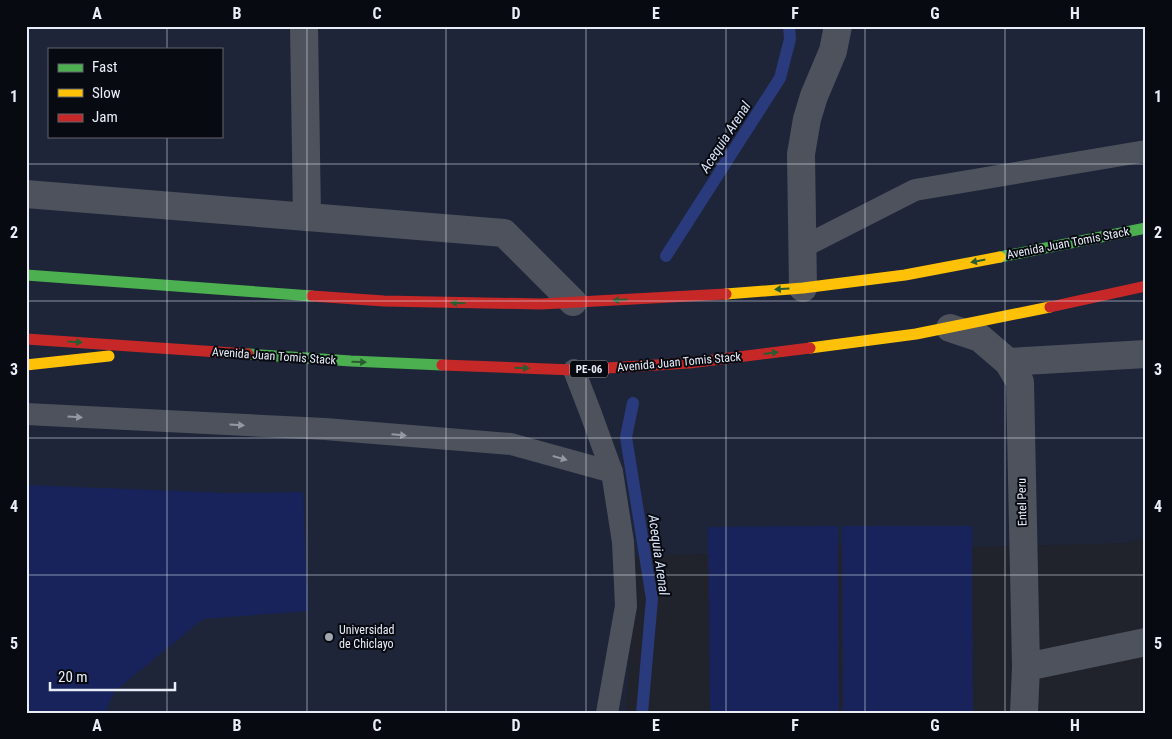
<svg xmlns="http://www.w3.org/2000/svg" width="1172" height="739" viewBox="0 0 1172 739" font-family="'Roboto Condensed',sans-serif">
  <style>
    .built { fill: #1e2538; fill-rule: evenodd }
    .green { fill: #17235a }
    .lines { fill: none; stroke-linecap: round; stroke-linejoin: round }
    .stream { stroke: #293b7d; stroke-width: 12 }
    .lane { stroke: #4e525d; stroke-width: 22 }
    .street { stroke: #4e525d; stroke-width: 28 }
    .fast { stroke: #4caf50; stroke-width: 11 }
    .slow { stroke: #ffc107; stroke-width: 11 }
    .jam { stroke: #c62828; stroke-width: 11 }
    .oneway { fill: #2a5c30 }
    .oneway2 { fill: #9398a3 }
    .grid { fill: none; stroke: #e8edf8; stroke-width: 1; stroke-opacity: 0.55 }
    .poi-dot { fill: #a2a6b0; stroke: #080a11; stroke-width: 2 }
    .labels { text-anchor: middle; stroke-width: 4; stroke-linejoin: round; paint-order: stroke }
    .shield { fill: #080a11; stroke: #a5a9b3; stroke-width: 1 }
    .shield-label { font-size: 11px; font-weight: bold; fill: #e8edf8 }
    .street-label { font-size: 12px; fill: #e8edf8; stroke: #080a11 }
    .poi-label { font-size: 12px; fill: #e8edf8; stroke: #080a11; text-anchor: start }
    .water-label { font-size: 14px; font-style: italic; fill: #dae3f8; stroke: #080a11 }
    .neatline { fill: none; stroke: #e8edf8; stroke-width: 2 }
    .grid-label { font-size: 16px; text-anchor: middle; font-weight: bold; fill: #e8edf8 }
  </style>
  <rect width="100%" height="100%" fill="#20232b"/>
  <path class="built" d="M26 26H1146V538L1124 543 636 556 626 713H26ZM49 49H221V136H49Z"/>
  <g class="green">
    <path d="M26 485 227 493 303 492 308 611 203 619 115 691 105 713H26Z"/>
    <path d="M838 526 839 713H710L708 527Z"/>
    <path d="M842 526H972L973 713H843Z"/>
  </g>
  <g class="lines">
    <g class="stream">
      <path d="M666 256 780 78 790 39 789 26"/>
      <path d="M633 403 626 437 652 599 642 713"/>
    </g>
    <g class="lane">
      <path d="M803 247 915 190 1146 151"/>
      <path d="M574 370 591 414 612 472 623 542 626 606 607 713"/>
      <path d="M26 414 325 429 511 444 612 472"/>
    </g>
    <g class="street">
      <path d="M304 26 307 217"/>
      <path d="M26 194 504 233 573 302"/>
      <path d="M803 288 801 154 807 119 814 96 833 51 838 26"/>
      <path d="M950 328 980 338 1008 362 1020 382 1026 667 1024 713"/>
      <path d="M1008 362 1146 354"/>
      <path d="M1026 667 1146 642"/>
    </g>
    <g class="fast">
      <path d="M1000 257 1146 228"/>
      <path d="M26 275 312 296"/>
      <path d="M248 354 351 361 442 365"/>
    </g>
    <g class="slow">
      <path d="M726 294 803 288 905 275 1000 257"/>
      <path d="M810 348 916 334 1050 307"/>
      <path d="M26 365 109 356"/>
    </g>
    <g class="jam">
      <path d="M312 296 384 301 541 304 726 294"/>
      <path d="M1050 307 1146 286"/>
      <path d="M26 339 248 354"/>
      <path d="M442 365 574 370 689 363 810 348"/>
    </g>
  </g>
  <defs><path id="oneway-solid" d="M-6-.8H1V-3.2L6.5 0L1 3.2V.8H-6Z" transform="scale(1.25)"/></defs>
  <g class="oneway">
    <use href="#oneway-solid" transform="translate(978 261) rotate(169)"/>
    <use href="#oneway-solid" transform="translate(782 289) rotate(176)"/>
    <use href="#oneway-solid" transform="translate(620 300) rotate(177)"/>
    <use href="#oneway-solid" transform="translate(458 303) rotate(-179)"/>
    <use href="#oneway-solid" transform="translate(75 342) rotate(4)"/>
    <use href="#oneway-solid" transform="translate(771 353) rotate(-7)"/>
    <use href="#oneway-solid" transform="translate(359 362) rotate(2)"/>
    <use href="#oneway-solid" transform="translate(522 368) rotate(2)"/>
  </g>
  <g class="oneway2">
    <use href="#oneway-solid" transform="translate(75 417) rotate(3)"/>
    <use href="#oneway-solid" transform="translate(237 425) rotate(3)"/>
    <use href="#oneway-solid" transform="translate(399 435) rotate(5)"/>
    <use href="#oneway-solid" transform="translate(560 458) rotate(16)"/>
  </g>
  <path class="grid" d="M167 26V49M307 26V713M446 26V713M586 26V713M726 26V713M865 26V713M1005 26V713M167 136V713M26 164H1146M26 301H1146M26 438H1146M26 575H1146"/>
  <circle class="poi-dot" cx="329" cy="637" r="5"/>
  <g class="labels">
    <rect class="shield" x="570" y="360.5" width="38" height="17" rx="4"/>
    <g class="shield-label">
      <text x="589" y="373">PE-06</text>
    </g>
    <g class="street-label">
      <text transform="translate(1068 243) rotate(-11)" y="4">Avenida Juan Tomis Stack</text>
      <text transform="translate(274 356) rotate(4)" y="4">Avenida Juan Tomis Stack</text>
      <text transform="translate(679 362) rotate(-5)" y="4">Avenida Juan Tomis Stack</text>
      <text transform="translate(1022 502) rotate(-91)" y="4">Entel Peru</text>
    </g>
    <g class="poi-label">
      <text x="339" y="634">Universidad<tspan x="339" dy="14">de Chiclayo</tspan></text>
    </g>
    <g class="water-label">
      <text transform="translate(725 137) rotate(-57)" y="5">Acequia Arenal</text>
      <text transform="translate(659 555) rotate(82)" y="5">Acequia Arenal</text>
    </g>
  </g>
  <rect width="1172" height="739" fill="none" stroke="#080a11" stroke-width="55"/>
  <rect x="48" y="48" width="175" height="90" fill="#080a11" stroke="#62656d"/>
  <rect x="58" y="64" width="25" height="8" fill="#4caf50" stroke="#62656d"/>
  <text x="92" y="72" font-size="15" fill="#e8edf8">Fast</text>
  <rect x="58" y="89" width="25" height="8" fill="#ffc107" stroke="#62656d"/>
  <text x="92" y="98" font-size="15" fill="#e8edf8">Slow</text>
  <rect x="58" y="114" width="25" height="8" fill="#c62828" stroke="#62656d"/>
  <text x="92" y="122" font-size="15" fill="#e8edf8">Jam</text>
  <path d="M50 682v8h125v-8" fill="none" stroke="#e8edf8" stroke-width="2.5"/>
  <text x="58" y="682" font-size="15" fill="#e8edf8" stroke="#080a11" stroke-width="4" paint-order="stroke">20 m</text>
  <rect x="28" y="28" width="1116" height="684" class="neatline"/>
  <g class="grid-label">
    <text x="97" y="19">A</text>
    <text x="237" y="19">B</text>
    <text x="377" y="19">C</text>
    <text x="516" y="19">D</text>
    <text x="656" y="19">E</text>
    <text x="795" y="19">F</text>
    <text x="935" y="19">G</text>
    <text x="1075" y="19">H</text>
    <text x="14" y="102">1</text>
    <text x="1158" y="102">1</text>
    <text x="14" y="238">2</text>
    <text x="1158" y="238">2</text>
    <text x="14" y="375">3</text>
    <text x="1158" y="375">3</text>
    <text x="14" y="512">4</text>
    <text x="1158" y="512">4</text>
    <text x="14" y="649">5</text>
    <text x="1158" y="649">5</text>
    <text x="97" y="731">A</text>
    <text x="237" y="731">B</text>
    <text x="377" y="731">C</text>
    <text x="516" y="731">D</text>
    <text x="656" y="731">E</text>
    <text x="795" y="731">F</text>
    <text x="935" y="731">G</text>
    <text x="1075" y="731">H</text>
  </g>
</svg>
